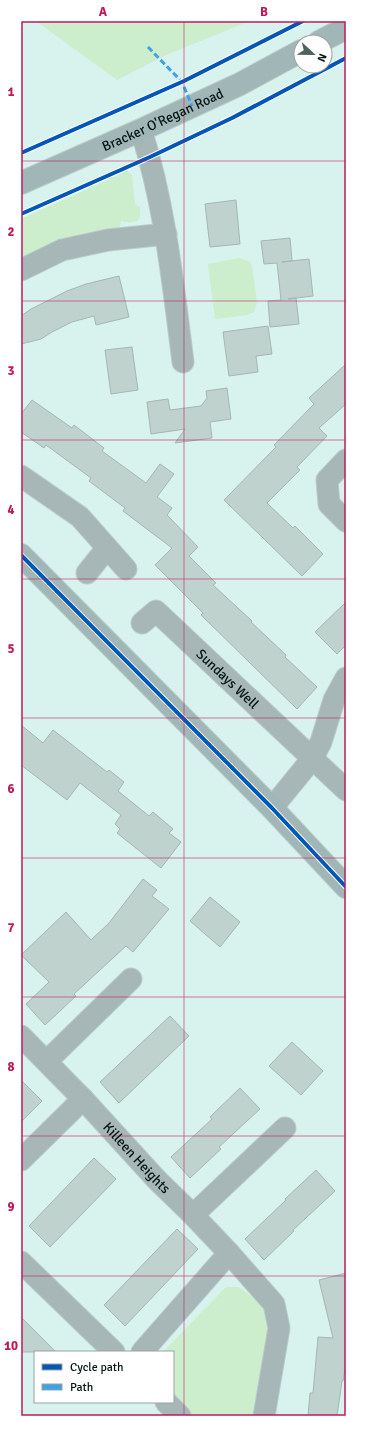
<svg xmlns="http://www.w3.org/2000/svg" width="367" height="1437" viewBox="0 0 367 1437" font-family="Signika,sans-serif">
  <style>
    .green { fill: #cec }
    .building { fill: #c0d2cd; stroke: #a4b7b2 }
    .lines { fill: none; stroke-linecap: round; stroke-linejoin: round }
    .minor-casing { stroke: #b9ccc9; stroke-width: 23 }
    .major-casing { stroke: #b9ccc9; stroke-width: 24 }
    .minor { stroke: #a7b6b7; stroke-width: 21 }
    .major { stroke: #a1b6b7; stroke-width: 22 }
    .quiet { stroke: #3ca2ea; stroke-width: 3; stroke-dasharray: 6 3; stroke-linecap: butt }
    .cycleway-casing { stroke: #fff; stroke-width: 6 }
    .cycleway { stroke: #0057b8; stroke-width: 4 }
    .grid { fill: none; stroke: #c2185b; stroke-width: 1; stroke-opacity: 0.55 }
    .labels { text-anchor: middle; stroke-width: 4; stroke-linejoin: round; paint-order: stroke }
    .street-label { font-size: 14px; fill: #041513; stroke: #fff }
    .neatline { fill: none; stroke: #c2185b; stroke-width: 1.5 }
    .grid-label { font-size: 13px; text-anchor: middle; font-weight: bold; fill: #c2185b }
  </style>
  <rect width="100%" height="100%" fill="#d8f2ee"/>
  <g class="green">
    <path d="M36 21H250L166 55 117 80Z"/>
    <path d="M127 171 132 175 135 204 140 207C141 224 135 224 121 221L119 231 82 235 39 250 21 260V219Z"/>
    <path d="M239 258 250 262 252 266 257 303 254 312 247 315 215 319 208 264Z"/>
    <path d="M226 1287H238L250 1295 268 1312 271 1326 260 1416H193L173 1396V1352H163Z"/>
  </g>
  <g class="building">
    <path d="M236 200 240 244 210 247 205 204Z"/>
    <path d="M290 238 292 261 282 262 309 259 313 296 288 299 296 298 299 324 270 327 268 301 281 300 279 281 277 263 264 264 261 241Z"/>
    <path d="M119 276 129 317 96 325 94 316 72 322 52 332 41 339 21 344V316L31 309 67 291 86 284Z"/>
    <path d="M268 326 272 354 256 356 258 372 229 376 223 332Z"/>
    <path d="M132 347 138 390 111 394 105 350Z"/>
    <path d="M346 364V404L319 428 327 436 297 467 300 470 267 503 293 528 295 526 323 554 302 576 224 500 276 447 274 445 314 404 309 398Z"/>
    <path d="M227 388 231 419 210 422 212 438 175 443 185 429 151 434 147 402 168 399 170 410 201 406 207 398 206 391Z"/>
    <path d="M32 400 72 428 74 425 104 448 102 451 146 483 160 464 174 474 157 497 172 508 167 515 198 547 189 556 216 583 213 585 252 621 251 622 286 655 285 657 317 687 297 709 201 615 203 613 155 565 172 548 123 511 125 508 89 481 91 478 46 445 44 448 21 432V414Z"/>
    <path d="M346 602V645L337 654 315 632Z"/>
    <path d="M21 725 43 743 53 730 107 772 109 770 124 782 118 791 149 816 153 812 173 829 169 833 181 842 161 868 117 833 120 829 115 824 121 815 80 783 67 800 21 765Z"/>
    <path d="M143 879 157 890 152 896 169 909 133 952 126 946 74 994 76 996 45 1025 26 1004 49 982 21 955 66 912 91 940 109 923Z"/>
    <path d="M210 897 240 922 220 947 190 921Z"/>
    <path d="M170 1016 189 1036 119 1103 100 1082Z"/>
    <path d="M292 1042 323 1071 301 1095 269 1066Z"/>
    <path d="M21 1080 42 1101 21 1122Z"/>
    <path d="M240 1088 260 1109 219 1147 221 1149 190 1178 171 1157 212 1119 210 1117Z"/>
    <path d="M94 1158 116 1179 50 1247 29 1226Z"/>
    <path d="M316 1170 335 1191 293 1230 294 1231 264 1260 245 1239 286 1200 285 1199Z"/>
    <path d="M177 1229 198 1249 125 1326 104 1305Z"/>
    <path d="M346 1273V1363L343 1381H342L337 1416H308L310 1393H313L318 1337 333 1338 319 1280Z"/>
    <path d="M21 1317 56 1352H21Z"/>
  </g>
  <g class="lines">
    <g class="minor-casing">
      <g id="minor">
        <path d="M141 130C165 205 173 284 183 362"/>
        <path d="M21 270 62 250 108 240 166 234"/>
        <path d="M346 460 327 480 329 504 346 521"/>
        <path d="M21 476 80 517 126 569"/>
        <path d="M87 573 107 548"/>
        <path id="s1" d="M142 623 156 611 346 790"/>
        <path d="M272 808 312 759 321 742 334 700 346 678"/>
        <path id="s2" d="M21 1036 83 1099 157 1180 193 1215 229 1253 274 1304 279 1328 264 1416"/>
        <path d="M47 1061 131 979"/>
        <path d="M21 1160 83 1099"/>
        <path d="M193 1215 285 1128"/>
        <path d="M21 1262 114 1352"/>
        <path d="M142 1352 229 1253"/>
        <path d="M166 1402 180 1416"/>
      </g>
    </g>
    <g class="major-casing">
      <g id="major">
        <path d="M319 42 346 28"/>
        <path id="s3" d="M21 183 141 130 240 84 301 51"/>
        <path d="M21 555 272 808 346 887"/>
      </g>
    </g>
    <use href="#minor" class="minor"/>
    <use href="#major" class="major"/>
    <path class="quiet" d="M148 47 182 82 192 106"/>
    <g class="cycleway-casing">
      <g id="cycleway">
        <path d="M21 153 184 81 303 21"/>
        <path d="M21 214 150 157 232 118 346 58"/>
        <path d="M21 555 272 808 346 887"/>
      </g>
    </g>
    <use href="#cycleway" class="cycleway"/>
  </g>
  <path class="grid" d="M184 21V1416M21 161H346M21 301H346M21 440H346M21 579H346M21 718H346M21 858H346M21 997H346M21 1136H346M21 1276H346"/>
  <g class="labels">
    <g class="street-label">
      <text dy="5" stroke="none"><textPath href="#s3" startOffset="155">Bracker O'Regan Road</textPath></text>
      <text dy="5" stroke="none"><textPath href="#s1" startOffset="117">Sundays Well</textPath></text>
      <text dy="5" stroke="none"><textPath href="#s2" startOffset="168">Killeen Heights</textPath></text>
    </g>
  </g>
  <rect width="367" height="1437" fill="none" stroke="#ffffff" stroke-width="44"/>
  <rect x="34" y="1351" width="140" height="52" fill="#ffffff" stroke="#9ba1a1"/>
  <rect x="42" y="1364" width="20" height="6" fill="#0057b8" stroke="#9ba1a1"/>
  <text x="70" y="1371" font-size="12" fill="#041513">Cycle path</text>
  <rect x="42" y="1384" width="20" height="6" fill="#3ca2ea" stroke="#9ba1a1"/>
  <text x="70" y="1391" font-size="12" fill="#041513">Path</text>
  <g transform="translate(313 54) rotate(112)"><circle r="19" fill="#ffffff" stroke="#9ba1a1"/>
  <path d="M0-3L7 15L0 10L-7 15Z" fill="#4e6260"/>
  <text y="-6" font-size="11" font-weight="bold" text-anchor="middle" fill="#041513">N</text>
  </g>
  <rect x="22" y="22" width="323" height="1393" class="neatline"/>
  <g class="grid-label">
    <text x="103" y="16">A</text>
    <text x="264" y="16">B</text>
    <text x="11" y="96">1</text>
    <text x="11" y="236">2</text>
    <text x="11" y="375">3</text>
    <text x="11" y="514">4</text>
    <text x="11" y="653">5</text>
    <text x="11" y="793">6</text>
    <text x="11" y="932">7</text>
    <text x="11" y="1071">8</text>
    <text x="11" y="1211">9</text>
    <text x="11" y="1350">10</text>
  </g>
</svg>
